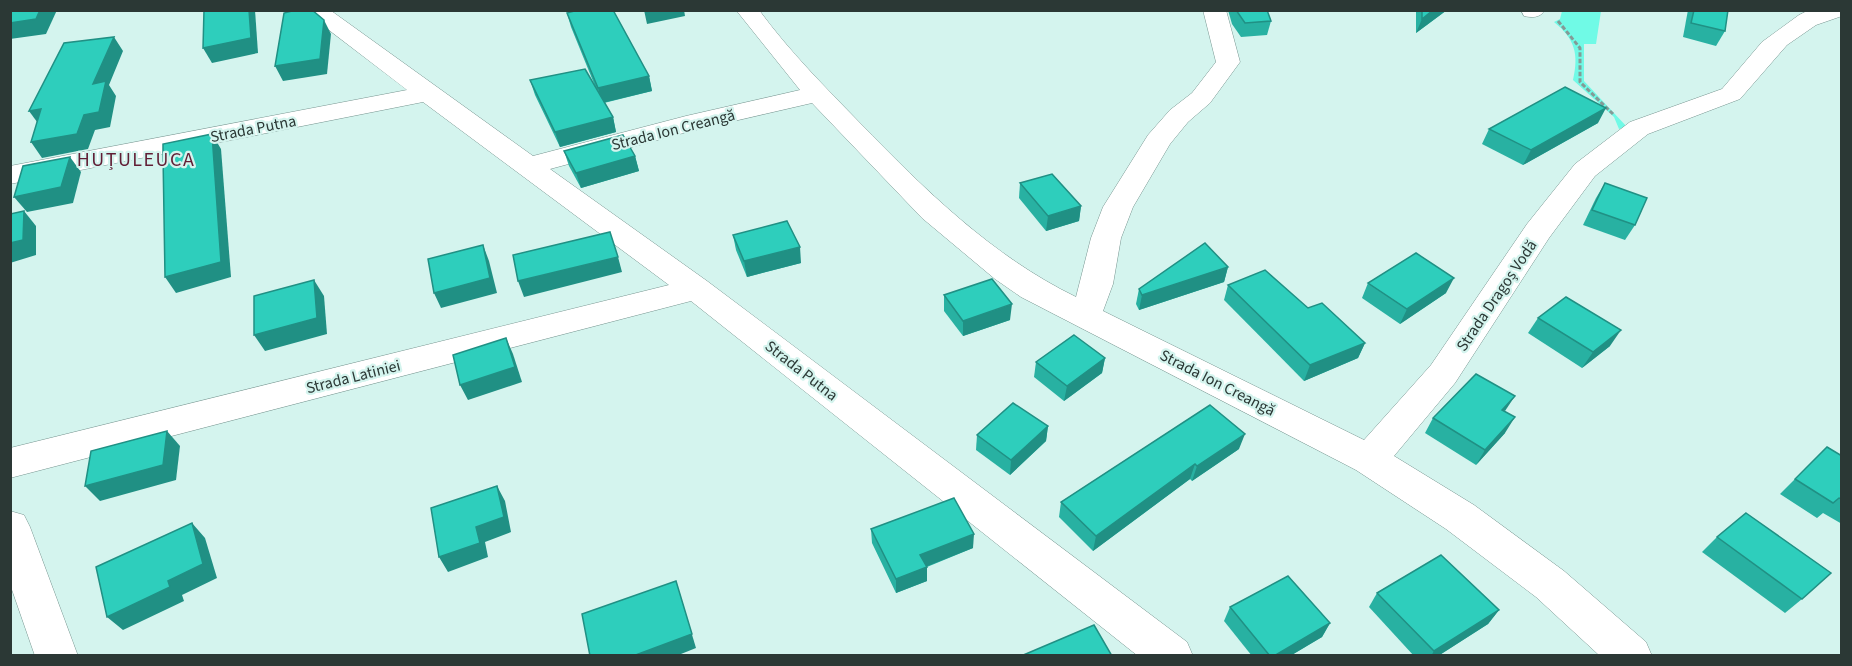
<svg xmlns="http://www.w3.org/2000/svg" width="1852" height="666" viewBox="0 0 1852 666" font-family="'Source Sans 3',sans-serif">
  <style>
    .green { fill: #70fae6 }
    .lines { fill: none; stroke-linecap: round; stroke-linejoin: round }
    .minor-casing { stroke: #779590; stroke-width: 1 }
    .path { stroke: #849a96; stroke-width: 3; stroke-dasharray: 4.5 2; stroke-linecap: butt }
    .minor { fill: #fff; fill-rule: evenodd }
    .wall { fill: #28b1a2 }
    .shaded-wall { fill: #209084 }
    .building { fill: #2ecebc; stroke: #209084; stroke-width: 1.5 }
    .labels { text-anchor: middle; stroke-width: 4.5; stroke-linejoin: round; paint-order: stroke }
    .street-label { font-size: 16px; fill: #2b3835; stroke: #d4f4ee }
    .quarter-label { font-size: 20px; letter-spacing: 1.5px; fill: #611e35; stroke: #d4f4ee }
  </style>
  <rect width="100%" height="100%" fill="#d4f4ee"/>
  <path class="green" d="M1562 11H1601L1596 44H1584V81L1627 127 1619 129 1614 117 1573 80C1579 54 1575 39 1554 22L1560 19Z"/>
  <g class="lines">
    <g class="minor-casing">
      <g id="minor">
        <path d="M303 10H330L533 156 686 116 800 90 736 10H759C789 51 825 87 860 123 925 190 992 256 1076 297L1091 238 1103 207 1148 135 1170 110 1192 93 1216 62 1203 10H1226L1240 62 1210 103 1188 122 1170 144 1133 207 1121 238 1113 284 1103 311 1364 440 1431 365 1527 224 1575 164 1630 122 1722 89 1762 42 1799 15 1809 10H1842V16L1816 25 1787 45 1740 99 1648 134 1595 176 1549 238 1455 383 1394 456 1474 505 1564 571 1646 642 1652 656H1600L1536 597 1446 529 1356 470 1021 297 995 279 922 218 812 103 691 131 550 169 707 281 1187 642 1193 656H1138L691 301 10 478V448L669 285 423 102 10 184V166L407 90Z"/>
        <path d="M1521 10H1545C1540 18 1532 18 1524 16Z"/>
        <path d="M10 511 24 515 30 527 78 656H35L10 584Z"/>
      </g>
    </g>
    <path class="path" d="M1558 21 1580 48V82L1613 114"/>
    <use href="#minor" class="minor"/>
  </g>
  <g class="wall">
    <path d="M1228 10H1267L1271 21 1267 35 1241 37 1232 24Z"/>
    <path d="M1416 10H1447L1416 33Z"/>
    <path d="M1688 10H1728L1725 31 1716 46 1683 37Z"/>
    <path d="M567 13 649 76 652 91 604 103 613 117 616 132 560 147 535 95 530 80 595 86 571 27Z"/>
    <path d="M1598 123 1523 165 1482 144 1489 129Z"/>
    <path d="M564 151 635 156 639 171 581 188 569 166Z"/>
    <path d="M1020 183 1081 206 1079 221 1046 231 1019 198Z"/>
    <path d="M1605 183 1635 225 1625 240 1583 225 1596 198Z"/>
    <path d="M733 235 801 263 747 277 736 250Z"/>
    <path d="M1228 267 1224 282 1139 310 1136 304 1139 289Z"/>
    <path d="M1368 283 1446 293 1400 324 1362 298Z"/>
    <path d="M1228 285 1308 308 1365 343 1358 358 1304 381 1224 300Z"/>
    <path d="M944 295 1010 320 963 336 944 311Z"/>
    <path d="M1538 318 1610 346 1582 368 1528 333Z"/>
    <path d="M1105 358 1102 373 1064 401 1034 377 1036 362Z"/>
    <path d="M1505 411V433L1476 465 1425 433 1433 418Z"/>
    <path d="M1048 426 1046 441 1010 475 976 450 977 435Z"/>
    <path d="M1827 447 1842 456V524L1823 513 1817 518 1780 494Z"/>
    <path d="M1239 449 1192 481 1190 479 1093 551 1059 517 1061 502Z"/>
    <path d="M871 529 973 548 927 567V581L896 593 872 543Z"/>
    <path d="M1717 537 1802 599 1785 613 1702 552Z"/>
    <path d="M1377 593 1499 610 1488 624 1438 656H1414L1369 607Z"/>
    <path d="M1230 607 1330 623 1322 637 1290 656H1252L1224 621Z"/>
  </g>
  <g class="shaded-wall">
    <path d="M40 10H57L46 34 10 39V23Z"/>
    <path d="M249 10H255L258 53 212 63 203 48Z"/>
    <path d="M644 10H684L685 16 647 24Z"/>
    <path d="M1433 10H1447L1416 33 1422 19Z"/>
    <path d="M324 20 331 34 327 74 283 81 275 66Z"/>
    <path d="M114 37 123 51 109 85 116 96 110 127 95 130 88 149 42 158 31 142 93 84Z"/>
    <path d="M649 76 652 91 602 103 598 88Z"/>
    <path d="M1606 108 1598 123 1523 165 1531 150Z"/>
    <path d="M41 109 40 126 29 111Z"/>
    <path d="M613 117 616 132 560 147 555 132Z"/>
    <path d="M212 134 221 149 231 277 176 293 165 277Z"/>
    <path d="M635 156 639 171 581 188 576 173Z"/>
    <path d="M70 157 81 172 73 203 27 212 14 197Z"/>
    <path d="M1081 206 1079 221 1046 231 1048 216Z"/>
    <path d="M24 211 36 226V255L10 263V243Z"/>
    <path d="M483 245 489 261 497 293 441 308 434 293Z"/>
    <path d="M800 247 801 263 747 277 744 261Z"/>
    <path d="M618 257 622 272 524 297 518 281Z"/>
    <path d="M1228 267 1224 282 1139 310 1142 295Z"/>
    <path d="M1454 278 1446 293 1400 324 1407 309Z"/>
    <path d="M314 280 324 296 327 334 265 351 254 335Z"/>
    <path d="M1012 304 1010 320 963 336V321Z"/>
    <path d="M1621 330 1610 346 1582 368 1593 352Z"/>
    <path d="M506 338 513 354 522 382 468 400 460 385Z"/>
    <path d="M1365 343 1358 358 1304 381 1310 365Z"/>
    <path d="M1105 358 1102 373 1064 401 1067 386Z"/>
    <path d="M1515 396 1505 411 1502 410Z"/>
    <path d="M1515 417 1505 433 1476 465 1485 450Z"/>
    <path d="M1048 426 1046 441 1010 475 1011 460Z"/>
    <path d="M167 431 180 446 176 480 100 501 85 486Z"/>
    <path d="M1245 434 1239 449 1192 481 1197 466Z"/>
    <path d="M1195 464 1190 479 1093 551 1096 536Z"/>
    <path d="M497 486 505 501 511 532 485 542 488 557 448 572 439 557 476 527Z"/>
    <path d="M192 523 205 538 217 578 182 595 184 601 123 630 107 617 168 581Z"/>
    <path d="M974 534 973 548 920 569V555Z"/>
    <path d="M927 567V581L896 593V579Z"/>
    <path d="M676 581 696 648 676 656H633Z"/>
    <path d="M1499 610 1488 624 1438 656H1431L1434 651Z"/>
    <path d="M1330 623 1322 637 1290 656H1274Z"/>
  </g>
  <g class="building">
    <path d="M10 10H40L36 19 10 23Z"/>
    <path d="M204 10H249L251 38 203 48Z"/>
    <path d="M296 10H312L324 20 320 59 275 66 284 13Z"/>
    <path d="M578 10H613L649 76 598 88 567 13Z"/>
    <path d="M1236 10H1267L1271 21 1245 23Z"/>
    <path d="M1422 10H1433L1422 19Z"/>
    <path d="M1694 10H1728L1725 31 1691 23Z"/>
    <path d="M114 37 93 84 106 81 99 112 84 115 77 134 31 142 41 109 29 111 64 43Z"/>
    <path d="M585 69 613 117 555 132 530 80Z"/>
    <path d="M1565 87 1606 108 1531 150 1489 129Z"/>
    <path d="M212 134 221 262 165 277 163 155V144Z"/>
    <path d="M623 135 635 156 576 173 564 151Z"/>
    <path d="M70 157 61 187 14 197 23 166Z"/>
    <path d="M1052 174 1081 206 1048 216 1020 183Z"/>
    <path d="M1605 183 1647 198 1635 225 1592 210Z"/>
    <path d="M24 211 23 240 10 243V214Z"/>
    <path d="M787 221 800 247 744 261 733 235Z"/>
    <path d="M610 232 618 257 518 281 513 255Z"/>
    <path d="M1205 243 1228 267 1142 295 1139 289Z"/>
    <path d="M483 245 490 278 434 293 428 259Z"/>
    <path d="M1416 253 1454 278 1407 309 1368 283Z"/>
    <path d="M1265 270 1308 308 1322 303 1365 343 1310 365 1228 285Z"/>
    <path d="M992 279 1012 304 963 321 944 295Z"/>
    <path d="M314 280 317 318 254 335V296Z"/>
    <path d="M1566 297 1621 330 1593 352 1538 318Z"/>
    <path d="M1074 335 1105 358 1067 386 1036 362Z"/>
    <path d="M506 338 515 367 460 385 453 355Z"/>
    <path d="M1476 374 1515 396 1502 410 1515 417 1485 450 1433 418Z"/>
    <path d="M1013 403 1048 426 1011 460 977 435Z"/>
    <path d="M1210 405 1245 434 1197 466 1195 464 1096 536 1061 502Z"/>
    <path d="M167 431 163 465 85 486 91 451Z"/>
    <path d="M1827 447 1842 456V499L1839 498 1833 503 1795 479Z"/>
    <path d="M497 486 504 517 476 527 480 543 439 557 431 508Z"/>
    <path d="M954 498 974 534 920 555 927 567 896 579 871 529Z"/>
    <path d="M1746 513 1831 573 1802 599 1717 537Z"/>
    <path d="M192 523 203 564 168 581 170 587 107 617 96 567Z"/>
    <path d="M1441 555 1499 610 1434 651 1377 593Z"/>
    <path d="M1288 576 1330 623 1274 656H1270L1230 607Z"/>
    <path d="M676 581 692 634 633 656H590L582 614Z"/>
    <path d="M1094 625 1112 656H1021Z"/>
  </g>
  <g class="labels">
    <g class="street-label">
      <text transform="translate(253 128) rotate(-11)" y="6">Strada Putna</text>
      <text transform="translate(673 129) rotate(-14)" y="6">Strada Ion Creangă</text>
      <text transform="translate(1496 295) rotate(-56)" y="6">Strada Dragoș Vodă</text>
      <text transform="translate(802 370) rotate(38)" y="6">Strada Putna</text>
      <text transform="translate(353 376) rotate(-14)" y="6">Strada Latiniei</text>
      <text transform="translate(1218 382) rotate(27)" y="6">Strada Ion Creangă</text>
    </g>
    <g class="quarter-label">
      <text x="136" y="166">HUȚULEUCA</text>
    </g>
  </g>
  <rect width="1852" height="666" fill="none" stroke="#2b3835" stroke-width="24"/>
</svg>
